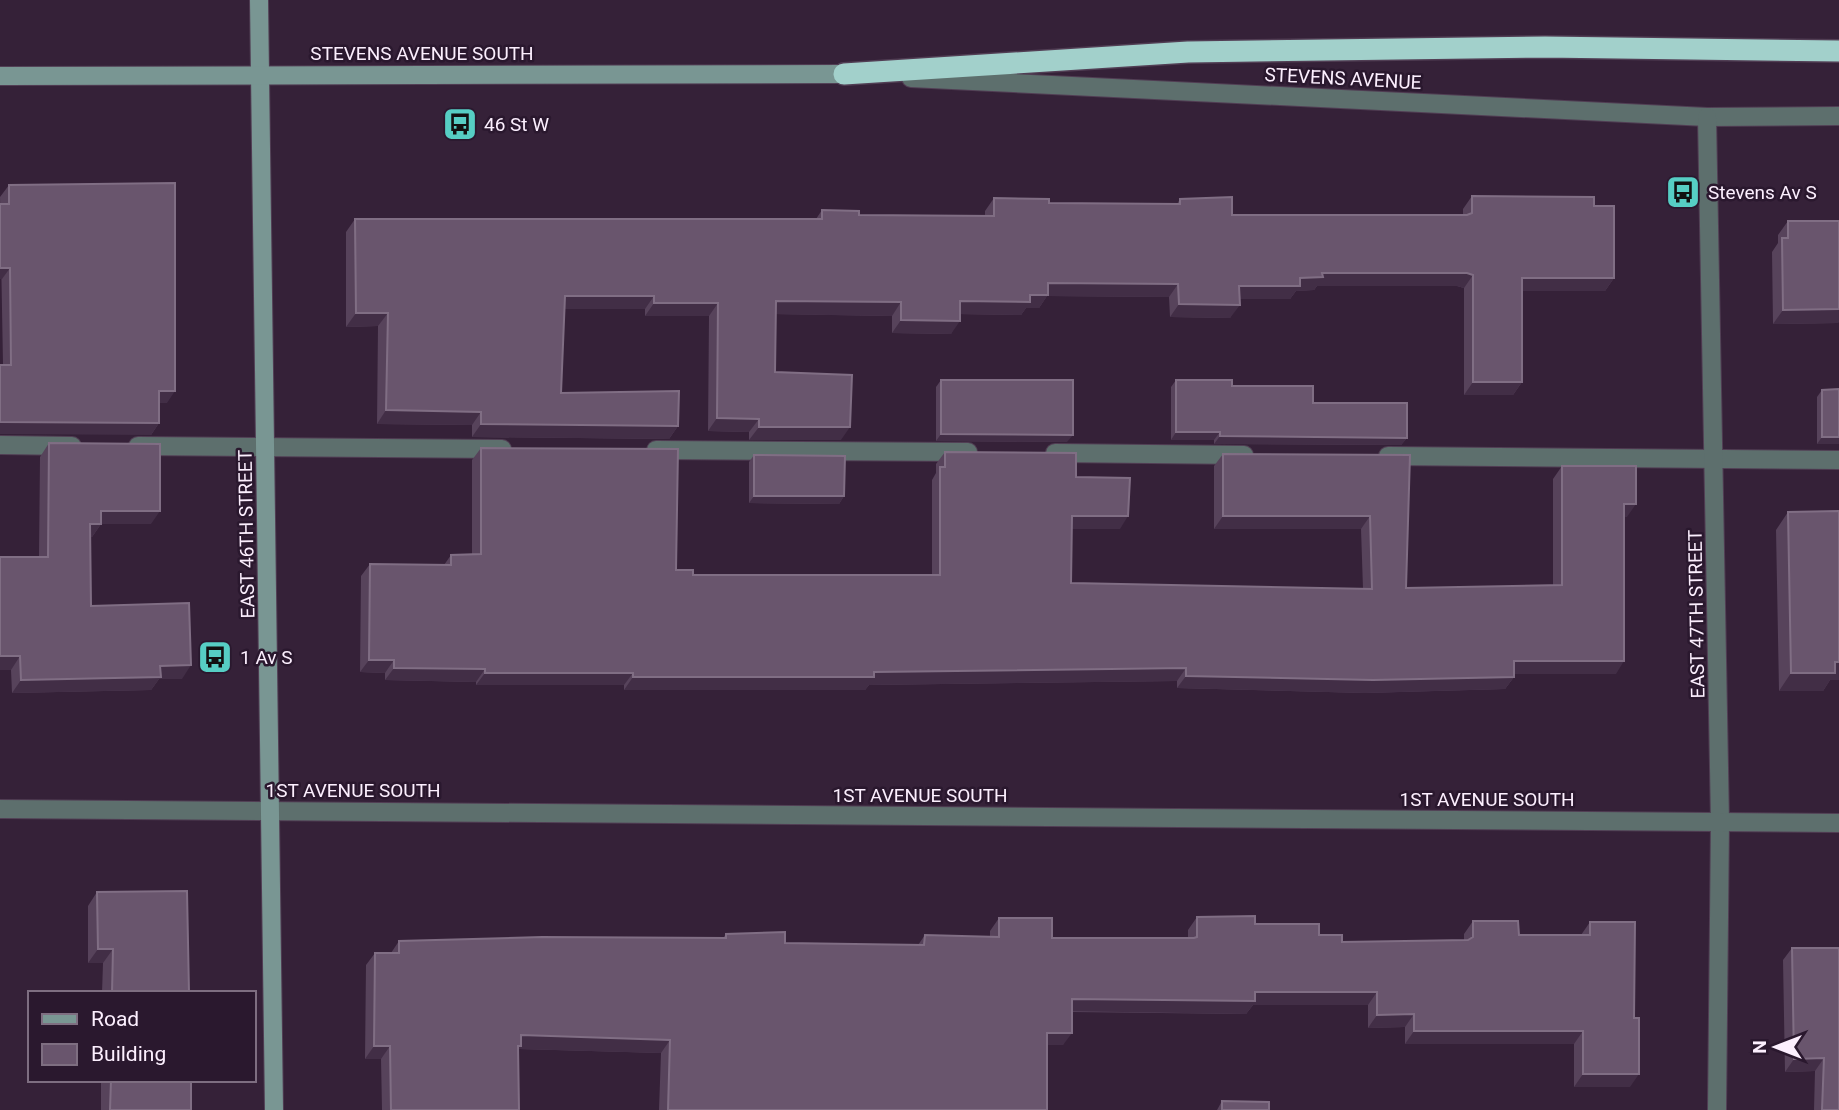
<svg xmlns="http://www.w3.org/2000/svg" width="1839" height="1110" viewBox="0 0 1839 1110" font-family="Roboto,sans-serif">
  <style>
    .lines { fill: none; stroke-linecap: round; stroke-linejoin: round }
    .service-casing { stroke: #513e54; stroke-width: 20 }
    .minor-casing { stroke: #513e54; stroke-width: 20 }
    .secondary-casing { stroke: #513e54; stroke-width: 20 }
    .motorway-casing { stroke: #513e54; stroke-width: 24 }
    .service { stroke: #5d6f6d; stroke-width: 18 }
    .minor { stroke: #5d6f6d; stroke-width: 18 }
    .secondary { stroke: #799693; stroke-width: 18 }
    .motorway { stroke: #a2d0cb; stroke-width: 21 }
    .wall { fill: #57435b }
    .shaded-wall { fill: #422e46 }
    .building { fill: #69556d; stroke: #806e84; stroke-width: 2 }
    .labels { text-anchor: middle; stroke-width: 5; stroke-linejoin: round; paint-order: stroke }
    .street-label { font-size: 19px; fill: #fceffe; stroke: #2a182e }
    .poi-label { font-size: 19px; fill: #fceffe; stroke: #2a182e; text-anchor: start }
  </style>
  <rect width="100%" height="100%" fill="#352138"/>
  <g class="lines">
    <g class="service-casing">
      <g id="service">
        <path d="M0 445 72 446"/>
        <path d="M138 446 502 449"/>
        <path d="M656 450 968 452"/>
        <path d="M1055 453 1244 455"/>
        <path d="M1388 456 1839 460"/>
      </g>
    </g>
    <g class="minor-casing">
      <g id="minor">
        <path d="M911 78 1707 117 1839 116"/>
        <path d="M1707 117 1720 822 1717 1110"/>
        <path d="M0 809 1839 823"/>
      </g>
    </g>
    <g class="secondary-casing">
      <g id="secondary">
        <path d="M259 0 274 1110"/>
        <path d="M0 76 844 74"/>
      </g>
    </g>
    <g class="motorway-casing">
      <path id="motorway" d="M844 74 1188 52 1545 47 1839 51"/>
    </g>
    <use href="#service" class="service"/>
    <use href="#minor" class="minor"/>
    <use href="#secondary" class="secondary"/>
    <use href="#motorway" class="motorway"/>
  </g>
  <g class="wall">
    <path d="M9 185 167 403H159V423L151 435 3 365 0 197Z"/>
    <path d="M1472 196 1594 206 1614 278 1605 291H1522V382L1513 395H1464V288L1457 286H1317L1314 290 1296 291 1290 299H1239L1230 318 1170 317 1169 297 1047 296 1039 308H1026L1021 315 960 314 951 334 892 333V316L775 314V372L841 440H749V432L708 431 709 316H645V309H564L561 393 678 426 669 439 472 437V425L377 424 378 326 346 327V232L355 219H816L822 210 859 215 985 216V211L994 198 1049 203 1177 204 1180 199 1232 215H1463V209Z"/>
    <path d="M1788 221H1839V321L1838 323 1773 324 1772 252 1778 243V235Z"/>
    <path d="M941 380 1067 442 936 441V387Z"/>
    <path d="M1176 380 1232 386 1313 403 1407 438 1401 445 1214 444V440H1171V387Z"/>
    <path d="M1839 389V444H1817V397L1822 390Z"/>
    <path d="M49 443 151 524H101L92 537H90L91 606 182 679H159L151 690 12 693 11 670H0L39 557 40 457Z"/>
    <path d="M481 448 676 570 693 575H932V480L936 473V464L945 452 1076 477 1120 529H1072L1071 583 1363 589 1361 529H1214V466L1223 454 1410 455 1406 588 1553 585V479L1562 466 1627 517H1624L1616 674H1514V677L1505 689 1365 693 1177 688V681L869 685 865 690H624V685H476V682L385 680V673L360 672 361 576 370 564 444 565 451 555H472V460Z"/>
    <path d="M754 455 844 496 839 504 749 503V462Z"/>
    <path d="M1788 512 1839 680H1830L1823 691H1779L1776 530Z"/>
    <path d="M97 892 189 993H102L103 963H88V906Z"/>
    <path d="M1197 917 1255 924 1319 935 1342 942 1464 940V934L1473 921 1519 935H1581L1590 922 1630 1087H1574V1044H1405V1027L1368 1028V1005H1253L1246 1014 1072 1012 1063 1045H1047V1110H659L661 1053 519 1049 518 1050 519 1110H382L381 1059H365L366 965 375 953H391L399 941 723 938 726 934 785 943 918 945 925 935 990 937V931L999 918 1052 938H1188V930Z"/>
    <path d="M1792 948 1839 1110H1814L1815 1071 1785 1072 1783 960Z"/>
    <rect x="101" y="1080" width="90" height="30"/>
    <path d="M1222 1101 1269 1110H1217Z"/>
  </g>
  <g class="shaded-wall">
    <path d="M0 268H10L2 279H0Z"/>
    <path d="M1322 273H1467L1473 275 1464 288 1457 286H1317L1314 290 1296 291 1290 299H1230L1239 286 1300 278Z"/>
    <path d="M1522 278H1614L1605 291H1513Z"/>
    <path d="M1048 283 1178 284 1169 297 1047 296 1039 308H1026L1021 315 951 314 960 301Z"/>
    <path d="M565 296H654L645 309H556Z"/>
    <path d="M776 301 901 302 892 316 766 314Z"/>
    <path d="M654 303H718L709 316H645Z"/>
    <path d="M1179 304 1240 305 1230 318 1170 317Z"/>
    <path d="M1839 309V321L1838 323 1773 324 1783 310Z"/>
    <path d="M356 313H388L378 326 346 327Z"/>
    <path d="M901 320 960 321 951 334 892 333Z"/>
    <path d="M1473 382H1522L1513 395H1464Z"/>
    <path d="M159 391H175L167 403H151Z"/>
    <path d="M386 410 481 412 472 425 377 424Z"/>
    <path d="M717 418 759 419 749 432 708 431Z"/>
    <path d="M0 422 159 423 151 435 0 434Z"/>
    <path d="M481 424 678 426 669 439 472 437Z"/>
    <path d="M759 427H850L841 440H749Z"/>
    <path d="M1176 432H1220L1214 440H1171Z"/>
    <path d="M941 434 1073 435 1067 442 936 441Z"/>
    <path d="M1220 436 1407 438 1401 445 1214 444Z"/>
    <path d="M1822 437H1839V444H1817Z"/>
    <path d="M754 496H844L839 504 749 503Z"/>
    <path d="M1624 504H1636L1627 517H1616Z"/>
    <path d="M101 511H160L151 524H101L92 537H81Z"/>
    <path d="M1072 516H1128L1120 529H1063Z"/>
    <path d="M1223 516H1370L1361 529H1214Z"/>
    <path d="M0 656H20L11 670H0Z"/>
    <path d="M369 660H394L385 673 360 672Z"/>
    <path d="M1514 661H1624L1616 674H1505Z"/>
    <path d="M1835 662H1839V680H1830L1823 691H1779L1791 673Z"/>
    <path d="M191 665 182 679H159L151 690 12 693 21 680 160 666Z"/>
    <path d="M394 668 485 669 476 682 385 680Z"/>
    <path d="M1186 668 1177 681 869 685 865 690H624L633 677 874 672Z"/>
    <path d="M485 673H633L624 685H476Z"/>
    <path d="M1186 676 1514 677 1505 689 1365 693 1177 688Z"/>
    <path d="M98 949H113L103 963H88Z"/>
    <path d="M1255 992H1377L1368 1005H1253L1246 1014 1063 1011 1072 999Z"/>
    <path d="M1414 1014 1405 1027 1368 1028 1377 1015Z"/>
    <path d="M1414 1031H1583L1574 1044H1405Z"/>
    <path d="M1047 1033H1072L1063 1045H1038Z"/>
    <path d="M521 1035 670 1040 661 1053 519 1049 512 1059Z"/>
    <path d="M374 1046H390L381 1059H365Z"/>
    <path d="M1824 1058 1815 1071 1785 1072 1794 1059Z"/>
    <path d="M1583 1074H1639L1630 1087H1574Z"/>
  </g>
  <g class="building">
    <path d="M175 183V391H159V423L0 422V365H11L10 268H0V204H9V185Z"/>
    <path d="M1472 196 1594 197V206H1614V278H1522V382H1473V275L1467 273H1322L1323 277 1300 278V286H1239L1240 305 1179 304 1178 284 1048 283V295H1030V302L960 301V321L901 320V302L776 301 775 372 852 375 850 427H759V419L717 418 718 303H654V296H565L561 393 679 391 678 426 481 424V412L386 410 388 313H356L355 219H822V210L859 211V215L994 216V198L1049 199V203L1180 204V199L1232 197V215H1467L1472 213Z"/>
    <path d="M1788 221H1839V309L1783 310 1782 238H1788Z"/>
    <path d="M941 380H1073V435L941 434Z"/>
    <path d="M1176 380H1232V386H1313V403H1407V438L1220 436V432H1176Z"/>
    <path d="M1839 389V437H1822V390Z"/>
    <path d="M49 443 160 444V511H101V524H90L91 606 189 603 191 665 160 666 161 677 21 680 20 656H0V557H48Z"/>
    <path d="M481 448 678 449 676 570H693V575H940V467H945V452L1076 453V477L1130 478 1128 516H1072L1071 583 1372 589 1370 516H1223V454L1410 455 1406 588 1562 585V466H1636V504H1624V661H1514V677L1373 680 1186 676V668L874 672V677H633V673H485V669L394 668V660H369L370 564 451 565V555L481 554Z"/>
    <path d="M754 455 845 456 844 496H754Z"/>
    <path d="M1839 511V662H1835V673H1791L1788 512Z"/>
    <path d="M187 891 189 993H112L113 949H98L97 892Z"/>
    <path d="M1255 916V924H1319V935H1342V942L1468 940 1473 937V921H1518L1519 935H1590V922H1635L1634 1018H1639V1074H1583V1031H1414V1014L1377 1015V992H1255V1001L1072 999V1033H1047V1110H668L670 1040 521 1035V1046H518L519 1110H391L390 1046H374L375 953H399V941L542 937 726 938V934L785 932V943L924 945 925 935 999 937V918H1052V938H1194L1197 937V917Z"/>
    <path d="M1792 948H1839V1110H1822L1824 1058 1794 1059Z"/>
    <path d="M111 1080H191V1110H110Z"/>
    <path d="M1222 1101 1269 1102V1110H1222Z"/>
  </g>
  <defs>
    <g id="bus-square" transform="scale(1.75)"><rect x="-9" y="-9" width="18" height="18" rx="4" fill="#56cec4" stroke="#2a182e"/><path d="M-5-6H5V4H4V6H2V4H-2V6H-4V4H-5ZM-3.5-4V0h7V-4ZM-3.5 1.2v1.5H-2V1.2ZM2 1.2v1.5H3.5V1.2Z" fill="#111"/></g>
  </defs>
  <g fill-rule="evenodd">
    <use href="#bus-square" x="460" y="124"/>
    <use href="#bus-square" x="1683" y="192"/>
    <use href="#bus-square" x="215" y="657"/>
  </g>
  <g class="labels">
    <g class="street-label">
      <text x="422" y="60">STEVENS AVENUE SOUTH</text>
      <text transform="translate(1343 78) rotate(3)" y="7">STEVENS AVENUE</text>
      <text transform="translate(246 534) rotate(-91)" y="7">EAST 46TH STREET</text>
      <text transform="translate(1696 614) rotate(-91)" y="7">EAST 47TH STREET</text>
      <text x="353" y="797">1ST AVENUE SOUTH</text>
      <text x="920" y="802">1ST AVENUE SOUTH</text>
      <text x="1487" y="806">1ST AVENUE SOUTH</text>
    </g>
    <g class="poi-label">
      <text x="484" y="131">46 St W</text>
      <text x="1708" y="199">Stevens Av S</text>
      <text x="240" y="664">1 Av S</text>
    </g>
  </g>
  <rect x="28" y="991" width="228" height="91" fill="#2a182e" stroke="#7e6e81" stroke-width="2"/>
  <rect x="42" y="1014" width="35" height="10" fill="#799693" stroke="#7e6e81" stroke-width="2"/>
  <text x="91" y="1026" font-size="21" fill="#fceffe">Road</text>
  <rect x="42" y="1044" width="35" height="21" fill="#69556d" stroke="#7e6e81" stroke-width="2"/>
  <text x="91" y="1061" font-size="21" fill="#fceffe">Building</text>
  <g transform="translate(1776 1047) rotate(270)" stroke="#2a182e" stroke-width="5" paint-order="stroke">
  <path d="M0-5L12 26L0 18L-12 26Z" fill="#fceffe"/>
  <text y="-10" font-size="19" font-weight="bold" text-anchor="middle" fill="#fceffe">N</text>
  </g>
</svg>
